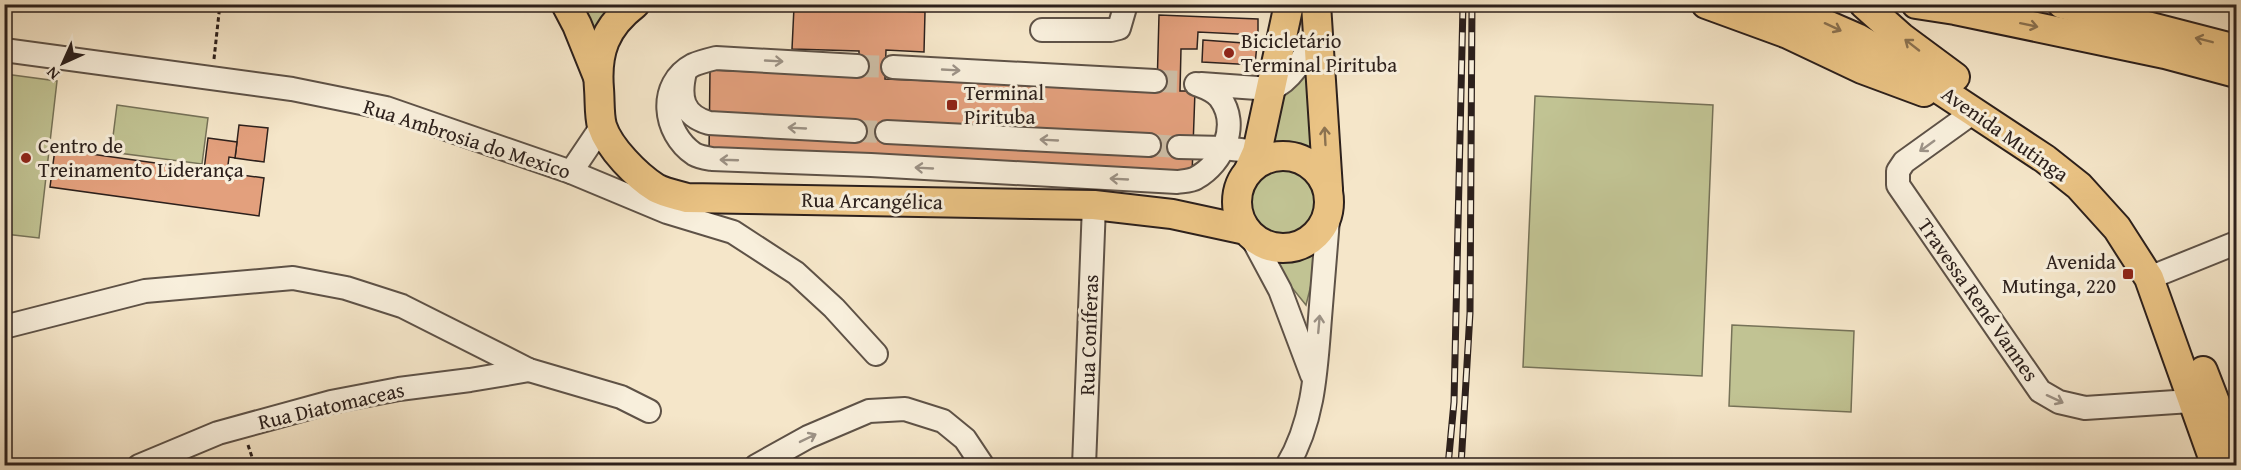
<svg xmlns="http://www.w3.org/2000/svg" width="2241" height="470" viewBox="0 0 2241 470" font-family="'Gentium Book Plus',serif">
  <style>
    .green { fill: #c1c393; stroke: #767258; stroke-width: 1.5 }
    .building { fill: #e3a07d; stroke: #2c201c; stroke-width: 1.5 }
    .lines { fill: none; stroke-linecap: round; stroke-linejoin: round }
    .minor-tunnel { stroke: #cdbea6; stroke-width: 22; stroke-dasharray: 22 11; stroke-linecap: butt }
    .minor-casing { stroke: #5e5247; stroke-width: 26 }
    .major-casing { stroke: #2c201c; stroke-width: 32 }
    .path { stroke: #2c201c; stroke-width: 3; stroke-dasharray: 4.5 3; stroke-linecap: butt }
    .minor { stroke: #f8efdc; stroke-width: 22 }
    .major { stroke: #eac384; stroke-width: 28 }
    .rail-casing { stroke: #2c201c; stroke-width: 7 }
    .rail { stroke: #f8efdc; stroke-width: 4.5; stroke-dasharray: 14; stroke-linecap: butt }
    .oneway { stroke: #8b7250 }
    .oneway2 { stroke: #9c9286 }
    .poi-dot { fill: #8f2418; stroke: #f8efdc; stroke-width: 2 }
    .labels { text-anchor: middle; stroke-width: 6; stroke-linejoin: round; paint-order: stroke }
    .poi-label { font-size: 21px; fill: #2c201c; stroke: #f8efdc; text-anchor: start }
    .street-label { font-size: 21px; fill: #2c201c; stroke: #f8efdc }
  </style>
  <rect width="100%" height="100%" fill="#f5e6c9"/>
  <filter id="stains"><feTurbulence type="fractalNoise" baseFrequency=".00333" numOctaves="4"/><feColorMatrix values="0 0 0 0 .2 0 0 0 0 .09 0 0 0 0 .02 0 0 0 .5 -.17"/></filter>
  <radialGradient id="worn" r=".72"><stop offset=".6" stop-color="#630" stop-opacity="0"/><stop offset="1" stop-color="#630" stop-opacity=".3"/></radialGradient>
  <g class="green">
    <path d="M575 5H623L597 45Z"/>
    <path d="M1307 56 1318 168C1302 152 1283 152 1261 150L1274 90Z"/>
    <path d="M5 74 57 81 39 238 5 234Z"/>
    <path d="M1535 96 1713 105 1702 376 1523 367Z"/>
    <path d="M117 105 208 118 202 164 111 152Z"/>
    <circle cx="1281" cy="203" r="36"/>
    <path d="M1324 232 1306 305 1260 248C1286 255 1307 256 1324 232Z"/>
    <path d="M1732 325 1854 331 1851 412 1729 406Z"/>
  </g>
  <g class="building">
    <path d="M794 7 925 12 924 52 886 50 885 79 1157 89 1159 15 1258 19V35L1198 32 1197 49H1181L1180 91H1195L1192 175 709 155 710 70 859 76V51L792 49Z"/>
    <path d="M1203 40 1257 44 1255 65 1202 62Z"/>
    <path d="M239 125 268 128 264 162 235 158Z"/>
    <path d="M208 138 237 142 235 158 229 157 227 173 204 170Z"/>
    <path d="M55 149 264 178 259 216 50 187Z"/>
  </g>
  <g class="lines">
    <g class="minor-tunnel">
      <path d="M857 66 893 67"/>
      <path d="M1155 81 1182 82"/>
      <path d="M855 131 887 132"/>
      <path d="M1149 145 1179 147"/>
    </g>
    <g class="minor-casing">
      <g id="minor">
        <path d="M1042 30H1111L1119 28 1126 4"/>
        <path d="M4 50 292 89 386 108 571 172 667 212 733 232 796 273 834 308 876 354"/>
        <path d="M857 66 716 58C708 60 700 62 693 65 657 84 663 133 694 154 699 157 706 158 712 159L871 165 1177 182C1183 181 1191 181 1196 178 1223 163 1240 125 1220 98 1214 90 1204 87 1196 84"/>
        <path d="M893 67 1155 81"/>
        <path d="M685 72C679 97 682 115 709 123L855 131"/>
        <path d="M1201 84 1271 89C1296 79 1307 49 1319 27"/>
        <path d="M1975 111 1904 162 1898 171V185L2040 391 2059 402 2085 408 2206 400"/>
        <path d="M887 132 1149 145"/>
        <path d="M1179 147 1224 148 1282 155"/>
        <path d="M571 172 602 126"/>
        <path d="M1251 236 1280 290 1312 375"/>
        <path d="M2149 278 2236 243"/>
        <path d="M4 327 145 291 293 278 346 288 402 306 529 370 621 397 649 411"/>
        <path d="M139 466 218 433 331 402 399 389 470 380 529 370"/>
        <path d="M756 466 808 437 869 411 905 409 943 421 965 439 983 466"/>
        <path d="M1084 466 1094 205"/>
        <path d="M1287 466C1314 421 1316 369 1320 318 1323 281 1326 244 1329 207"/>
      </g>
    </g>
    <g class="major-casing">
      <g id="major">
        <path d="M566 4 577 25 598 77"/>
        <path d="M635 4C605 27 596 52 599 89 600 101 599 115 602 126 609 148 637 176 656 188 665 193 677 195 687 198L1094 205 1172 214 1246 230"/>
        <path d="M1316 4 1328 189"/>
        <path d="M1706 4 1788 34 1862 69 1924 92"/>
        <path d="M1779 4 1857 38 1892 58 2045 159 2079 186 2117 228 2149 278 2216 466"/>
        <path d="M1864 4 1901 37 1955 77"/>
        <path d="M1916 4 1955 10 2165 54 2236 73"/>
        <path d="M2062 4 2236 49"/>
        <circle cx="1283" cy="202" r="46"/>
        <path d="M1249 170 1257 152 1289 4"/>
        <path d="M2203 371 2236 456"/>
      </g>
    </g>
    <g class="path">
      <path d="M214 59 220 4"/>
      <path d="M248 445 255 466"/>
    </g>
    <use href="#minor" class="minor"/>
    <use href="#major" class="major"/>
    <g class="rail-casing">
      <g id="rail">
        <path d="M1448 466 1454 402 1463 4"/>
        <path d="M1461 466 1470 313 1472 4"/>
      </g>
    </g>
    <use href="#rail" class="rail"/>
  </g>
  <defs><path id="oneway-shaft" d="M-6 0H5M1.5-3L5.5 0L1.5 3" fill="none" stroke-width="1.6" stroke-linecap="round" stroke-linejoin="round" transform="scale(1.5)"/></defs>
  <g class="oneway">
    <use href="#oneway-shaft" transform="translate(2029 25) rotate(12)"/>
    <use href="#oneway-shaft" transform="translate(1833 27) rotate(25)"/>
    <use href="#oneway-shaft" transform="translate(2204 40) rotate(-166)"/>
    <use href="#oneway-shaft" transform="translate(1912 45) rotate(-142)"/>
    <use href="#oneway-shaft" transform="translate(1325 136) rotate(-93)"/>
  </g>
  <g class="oneway2">
    <use href="#oneway-shaft" transform="translate(774 61) rotate(3)"/>
    <use href="#oneway-shaft" transform="translate(951 70) rotate(3)"/>
    <use href="#oneway-shaft" transform="translate(797 128) rotate(-177)"/>
    <use href="#oneway-shaft" transform="translate(1049 140) rotate(-177)"/>
    <use href="#oneway-shaft" transform="translate(1927 146) rotate(144)"/>
    <use href="#oneway-shaft" transform="translate(729 160) rotate(-178)"/>
    <use href="#oneway-shaft" transform="translate(924 168) rotate(-177)"/>
    <use href="#oneway-shaft" transform="translate(1119 179) rotate(-177)"/>
    <use href="#oneway-shaft" transform="translate(1319 324) rotate(-85)"/>
    <use href="#oneway-shaft" transform="translate(2055 399) rotate(25)"/>
    <use href="#oneway-shaft" transform="translate(808 438) rotate(-26)"/>
  </g>
  <g class="poi-dot">
    <circle cx="1229" cy="53" r="6"/>
    <rect x="946" y="99" width="12" height="12" rx="3"/>
    <circle cx="26" cy="158" r="6"/>
    <rect x="2122" y="268" width="12" height="12" rx="3"/>
  </g>
  <g class="labels">
    <g class="poi-label">
      <text x="1241" y="48">Bicicletário<tspan x="1241" dy="24">Terminal Pirituba</tspan></text>
      <text x="964" y="100">Terminal<tspan x="964" dy="24">Pirituba</tspan></text>
      <text x="38" y="153">Centro de<tspan x="38" dy="24">Treinamento Liderança</tspan></text>
      <text x="2116" y="269" text-anchor="end">Avenida<tspan x="2116" dy="24">Mutinga, 220</tspan></text>
    </g>
    <g class="street-label">
      <text transform="translate(2005 134) rotate(35)" y="7">Avenida Mutinga</text>
      <text transform="translate(467 139) rotate(18)" y="7">Rua Ambrosia do Mexico</text>
      <text transform="translate(872 201) rotate(1)" y="7">Rua Arcangélica</text>
      <text transform="translate(1978 300) rotate(55)" y="7">Travessa René Vannes</text>
      <text transform="translate(1089 335) rotate(-88)" y="7">Rua Coníferas</text>
      <text transform="translate(331 406) rotate(-13)" y="7">Rua Diatomaceas</text>
    </g>
  </g>
  <rect width="2241" height="470" fill="none" stroke="#f5e6c9" stroke-width="24"/>
  <rect x="6" y="6" width="2229" height="458" fill="none" stroke="#2c201c" stroke-width="3"/>
  <rect x="12" y="12" width="2217" height="446" fill="none" stroke="#2c201c" stroke-width="1.5"/>
  <g transform="translate(63 63) rotate(225)" stroke="#f8efdc" stroke-width="4.5" paint-order="stroke">
  <path d="M0-4.5L10 22L0 15L-10 22Z" fill="#2c201c"/>
  <text y="-9" font-size="16" font-weight="bold" text-anchor="middle" fill="#2c201c">N</text>
  </g>
  <rect width="100%" height="100%" filter="url(#stains)"/>
  <rect width="100%" height="100%" fill="url(#worn)"/>
</svg>
